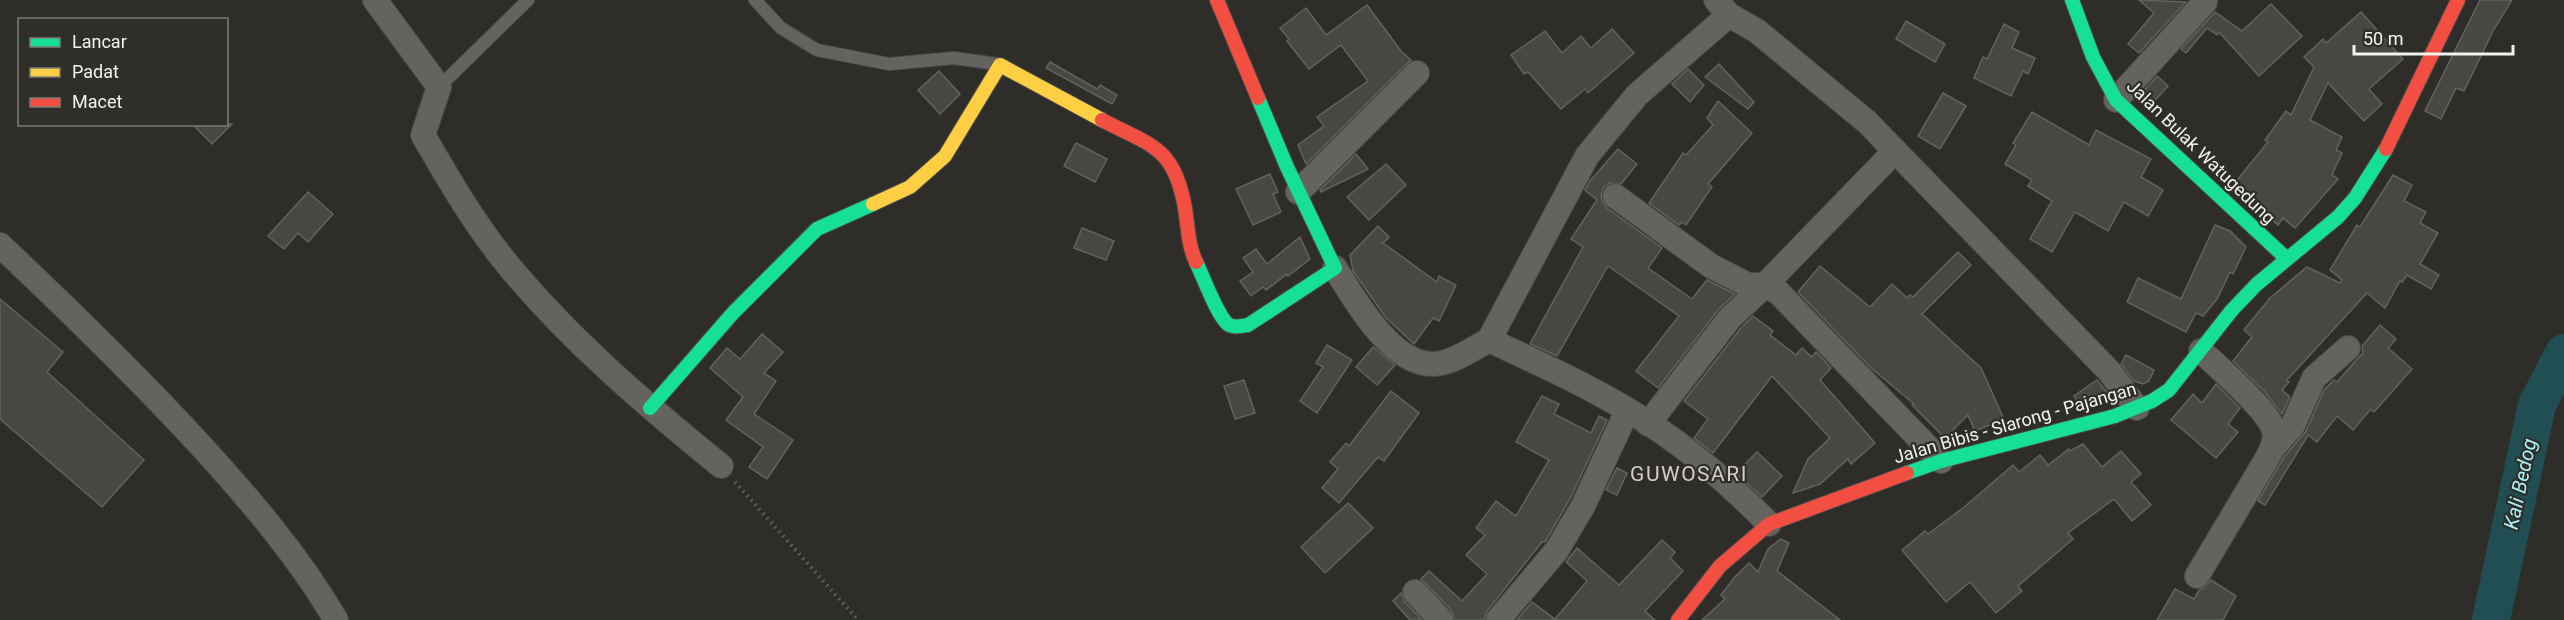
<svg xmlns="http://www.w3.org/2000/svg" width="2564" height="620" viewBox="0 0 2564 620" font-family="Roboto,sans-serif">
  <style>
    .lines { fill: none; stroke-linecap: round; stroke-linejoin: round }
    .river { stroke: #204e53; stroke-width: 38 }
    .building { fill: #474744; stroke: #63625f; stroke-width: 1.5 }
    .lane-casing { stroke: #4b4a47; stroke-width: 14 }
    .street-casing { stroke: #4b4a47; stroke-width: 26 }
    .fast-casing { stroke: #4b4a47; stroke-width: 16 }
    .slow-casing { stroke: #4b4a47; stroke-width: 16 }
    .jam-casing { stroke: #4b4a47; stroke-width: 16 }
    .path { stroke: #656462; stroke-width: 4; stroke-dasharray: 1.5 4.5; stroke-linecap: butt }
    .lane { stroke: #646360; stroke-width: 12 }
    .street { stroke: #646360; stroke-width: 24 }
    .fast { stroke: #16e098; stroke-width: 14 }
    .slow { stroke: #ffcf43; stroke-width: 14 }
    .jam { stroke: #f24e42; stroke-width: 14 }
    .labels { text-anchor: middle; stroke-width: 4.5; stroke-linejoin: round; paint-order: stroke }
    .street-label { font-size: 18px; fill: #f3f2ee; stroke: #302e28 }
    .water-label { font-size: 20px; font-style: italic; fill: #aaf2fb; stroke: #302e28 }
    .quarter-label { font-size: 21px; letter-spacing: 1.5px; fill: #d1cec7; stroke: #302e28 }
  </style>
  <rect width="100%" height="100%" fill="#2e2d2a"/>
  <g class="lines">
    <path class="river" d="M2491 620 2537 405 2564 353"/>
  </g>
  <g class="building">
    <path d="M2139 0 2186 2 2139 53 2128 44 2154 13Z"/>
    <path d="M2480 0H2512L2494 29 2464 91 2456 88 2441 119 2425 111Z"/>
    <path d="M2271 4 2302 36 2259 76 2219 32 2217 35 2207 28 2186 53 2181 49 2215 12 2242 31Z"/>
    <path d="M1367 5 1401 51 1411 60 1306 164 1298 145 1324 126 1317 117 1368 81 1341 45 1309 69 1287 41 1289 39 1280 28 1306 8 1326 35Z"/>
    <path d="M2361 12 2403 59 2369 89 2382 104 2364 121 2328 83 2310 120 2342 137 2336 150 2342 153 2332 175 2338 179 2295 228 2283 218 2278 225 2234 184 2268 142 2265 140 2286 111 2291 115 2314 67 2304 57 2323 39 2326 43Z"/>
    <path d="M1906 21 1945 44 1935 62 1896 39Z"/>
    <path d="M2004 24 2019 32 2012 48 2035 58 2028 74 2023 71 2011 96 1974 78 1983 57 1987 59Z"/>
    <path d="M1612 29 1634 53 1588 93 1585 89 1561 109 1528 72 1524 74 1511 55 1545 31 1562 53 1581 36 1591 48Z"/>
    <path d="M1050 62 1097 89 1100 85 1117 95 1112 104 1046 68Z"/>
    <path d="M1719 64 1754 102 1748 109 1705 77Z"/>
    <path d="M1688 69 1704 85 1690 102 1672 84Z"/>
    <path d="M939 71 960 94 940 114 918 90Z"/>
    <path d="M2157 76 2168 86 2150 106 2139 96Z"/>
    <path d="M1943 93 1966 106 1940 149 1918 136Z"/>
    <path d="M1718 101 1752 133 1708 184 1712 187 1686 225 1682 222 1679 225 1649 203 1683 153 1686 155 1713 125 1707 118Z"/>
    <path d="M2032 112 2089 145 2096 130 2151 159 2141 177 2163 190 2148 216 2124 202 2108 231 2075 212 2052 252 2030 239 2052 201 2028 186 2032 180 2005 164 2016 145 2013 143Z"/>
    <path d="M192 124H232L212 144Z"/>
    <path d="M1076 143 1107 159 1095 182 1064 166Z"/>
    <path d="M1618 149 1637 164 1621 184 1610 183 1604 187 1601 194 1602 201 1607 208 1662 248 1648 268 1692 299 1707 280 1735 294 1719 309 1658 388 1636 371 1679 316 1608 266 1557 356 1530 344 1583 247 1571 239 1597 200 1585 190 1590 181Z"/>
    <path d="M1356 154 1368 169 1321 192 1320 190Z"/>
    <path d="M1386 164 1406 185 1369 220 1347 197Z"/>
    <path d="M1270 174 1278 192 1273 194 1281 212 1253 225 1236 189Z"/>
    <path d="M2393 175 2412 185 2404 201 2426 212 2420 223 2438 233 2420 264 2439 275 2431 289 2407 275 2402 282 2400 281 2385 308 2367 293 2287 380 2289 382 2282 390 2290 397 2282 414 2264 391 2233 361 2252 337 2244 330 2270 298 2307 267 2340 283 2342 280 2330 270 2357 225 2360 227Z"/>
    <path d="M308 192 333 214 308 242 298 233 284 249 268 236Z"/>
    <path d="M2215 225 2230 231 2246 247 2233 274 2230 272 2217 299 2203 316 2196 313 2186 332 2127 302 2138 278 2181 299Z"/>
    <path d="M1378 226 1389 237 1383 243 1437 282 1439 276 1456 285 1439 321 1433 318 1414 344 1386 318 1353 271 1350 255Z"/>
    <path d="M1082 228 1114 241 1106 260 1074 248Z"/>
    <path d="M1300 237 1310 259 1288 276 1287 274 1266 290 1263 287 1251 296 1240 281 1253 272 1243 258 1256 249 1267 264Z"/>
    <path d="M1958 252 1971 265 1922 314 1981 368 2004 419 1975 431 1968 415 1945 438 1912 405 1914 404 1871 368 1798 292 1820 266 1870 307 1892 284 1907 298 1910 295 1913 297Z"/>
    <path d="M0 299 63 352 47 372 144 460 102 507 0 419Z"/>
    <path d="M1753 316 1773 331 1770 335 1796 355 1802 348 1812 357 1816 352 1831 368 1820 380 1875 443 1851 464 1848 459 1820 484 1793 493 1808 459 1830 438 1772 376 1713 453 1694 438 1708 419 1684 401 1741 328Z"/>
    <path d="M2380 325 2396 339 2388 348 2412 369 2374 412 2371 409 2353 430 2337 416 2317 442 2308 435 2265 505 2258 501 2284 457 2306 431 2324 390 2334 380 2337 382 2358 358 2363 353 2362 346Z"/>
    <path d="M762 334 783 352 764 373 776 381 754 414 793 440 767 479 749 467 763 447 726 420 743 397 710 368 727 348 740 359Z"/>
    <path d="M1327 345 1352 360 1317 413 1300 401 1323 367 1316 363Z"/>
    <path d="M1373 347 1395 365 1377 385 1356 367Z"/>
    <path d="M2126 355 2154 370 2149 381 2143 384 2134 381 2121 364Z"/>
    <path d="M1244 380 1255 413 1235 419 1224 386Z"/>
    <path d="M2097 380 2111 397 2080 406 2074 396Z"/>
    <path d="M2216 384 2240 408 2228 424 2238 432 2216 458 2171 420 2193 394 2202 403Z"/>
    <path d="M1391 391 1419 413 1384 461 1378 457 1339 503 1322 488 1338 469 1330 462 1346 443 1349 446Z"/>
    <path d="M1542 396 1559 404 1554 414 1591 433 1599 416 1607 420 1570 499 1545 542H1542L1487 611 1484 620H1455L1451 610 1421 579 1429 571 1462 601 1487 574 1466 555 1485 535 1476 528 1496 501 1516 516 1549 460 1516 442Z"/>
    <path d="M2083 444 2102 467 2121 451 2141 474 2131 482 2151 505 2132 521 2114 499 2068 533 2073 539 2018 586 2022 591 1996 613 1970 582 1946 602 1902 550 1925 531 1928 534 1963 508 2013 465 2019 472 2040 455 2048 465 2069 449 2070 451Z"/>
    <path d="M1757 452 1782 476 1762 497 1736 473Z"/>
    <path d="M1617 468 1627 473 1617 495 1606 490Z"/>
    <path d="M1348 503 1373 528 1325 573 1301 547Z"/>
    <path d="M1781 539 1789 543 1777 571 1840 620H1702L1725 599 1721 595 1734 578 1749 563 1758 572 1768 549Z"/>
    <path d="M1662 540 1675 552 1670 558 1683 571 1645 611 1655 620H1517L1532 602 1555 619 1587 581 1566 562 1577 548 1619 585Z"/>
    <path d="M2211 580 2236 596 2223 620H2157L2175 589 2194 599 2199 590 2204 588Z"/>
    <path d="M1401 593 1405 602 1422 620H1410L1393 601Z"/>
  </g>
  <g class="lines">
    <g class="lane-casing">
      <g id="lane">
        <path d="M755 0 781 28 817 50 889 64 954 58 997 64"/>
        <path d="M439 87 528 0"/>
      </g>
    </g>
    <g class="street-casing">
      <g id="street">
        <path d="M375 0 439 87 423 135C449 180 475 225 508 265 570 340 646 405 721 466"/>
        <path d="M1716 0 1729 15 1757 31 1867 122 2109 371 2137 408"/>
        <path d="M2116 100 2205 2"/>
        <path d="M1298 192 1417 73"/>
        <path d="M1615 196 1711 266 1748 285H1765L1779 293 1941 461"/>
        <path d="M0 245C70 311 138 377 203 448 252 502 299 557 336 620"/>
        <path d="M1335 268C1354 299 1392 366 1434 364 1453 363 1472 349 1489 340 1547 367 1609 395 1662 432 1701 459 1736 490 1769 524"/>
        <path d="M1489 340 1587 156 1637 95 1729 15"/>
        <path d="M1648 424 1730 318 1765 285 1895 151"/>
        <path d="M2272 449 2293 425 2314 378 2348 348"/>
        <path d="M2197 576 2265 462C2270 453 2277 442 2274 431 2269 410 2219 368 2201 351"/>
        <path d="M1415 592 1441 620"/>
        <path d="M1498 620 1557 550 1583 506 1627 411"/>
      </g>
    </g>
    <g class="fast-casing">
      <g id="fast">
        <path d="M2072 0 2093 57 2116 100 2286 258"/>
        <path d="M1196 262C1203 276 1218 318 1229 325 1235 328 1242 326 1248 325L1335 268 1287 167 1258 98"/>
        <path d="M650 408 733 313 817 229 873 204"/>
        <path d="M1907 473 1941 461 2115 416 2152 401 2169 390 2232 310 2257 284 2338 217 2355 198 2386 149"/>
      </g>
    </g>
    <g class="slow-casing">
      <path id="slow" d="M873 204 910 187 945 156 1000 65 1102 120"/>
    </g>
    <g class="jam-casing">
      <g id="jam">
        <path d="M1217 0 1258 98"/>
        <path d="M1102 120C1151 146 1174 146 1185 208 1188 227 1188 245 1196 262"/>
        <path d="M2386 149 2458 0"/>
        <path d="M1678 620 1720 566 1769 524 1907 473"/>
      </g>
    </g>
    <path class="path" d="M735 482 858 620"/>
    <use href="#lane" class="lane"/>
    <use href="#street" class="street"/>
    <use href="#fast" class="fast"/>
    <use href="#slow" class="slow"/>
    <use href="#jam" class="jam"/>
  </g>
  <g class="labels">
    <g class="street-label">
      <text transform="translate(2201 152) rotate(44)" y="6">Jalan Bulak Watugedung</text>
      <text transform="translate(2015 423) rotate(-16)" y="6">Jalan Bibis - Slarong - Pajangan</text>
    </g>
    <g class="water-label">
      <text transform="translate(2520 484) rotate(-78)" y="7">Kali Bedog</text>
    </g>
    <g class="quarter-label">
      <text x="1689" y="481">GUWOSARI</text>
    </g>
  </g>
  <rect x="18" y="18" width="210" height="108" fill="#302e28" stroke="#7e7c77" stroke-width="1.5"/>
  <rect x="30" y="38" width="30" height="9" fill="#16e098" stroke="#7e7c77" stroke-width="1.5"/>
  <text x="72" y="48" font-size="18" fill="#f3f2ee">Lancar</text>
  <rect x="30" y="68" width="30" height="9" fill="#ffcf43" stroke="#7e7c77" stroke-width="1.5"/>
  <text x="72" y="78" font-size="18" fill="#f3f2ee">Padat</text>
  <rect x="30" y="98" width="30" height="9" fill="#f24e42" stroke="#7e7c77" stroke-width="1.5"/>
  <text x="72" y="108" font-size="18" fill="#f3f2ee">Macet</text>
  <path d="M2354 45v9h159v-9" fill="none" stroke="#f3f2ee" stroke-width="3"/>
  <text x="2363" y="45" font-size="18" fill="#f3f2ee" stroke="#302e28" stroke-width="4.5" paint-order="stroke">50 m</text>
</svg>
